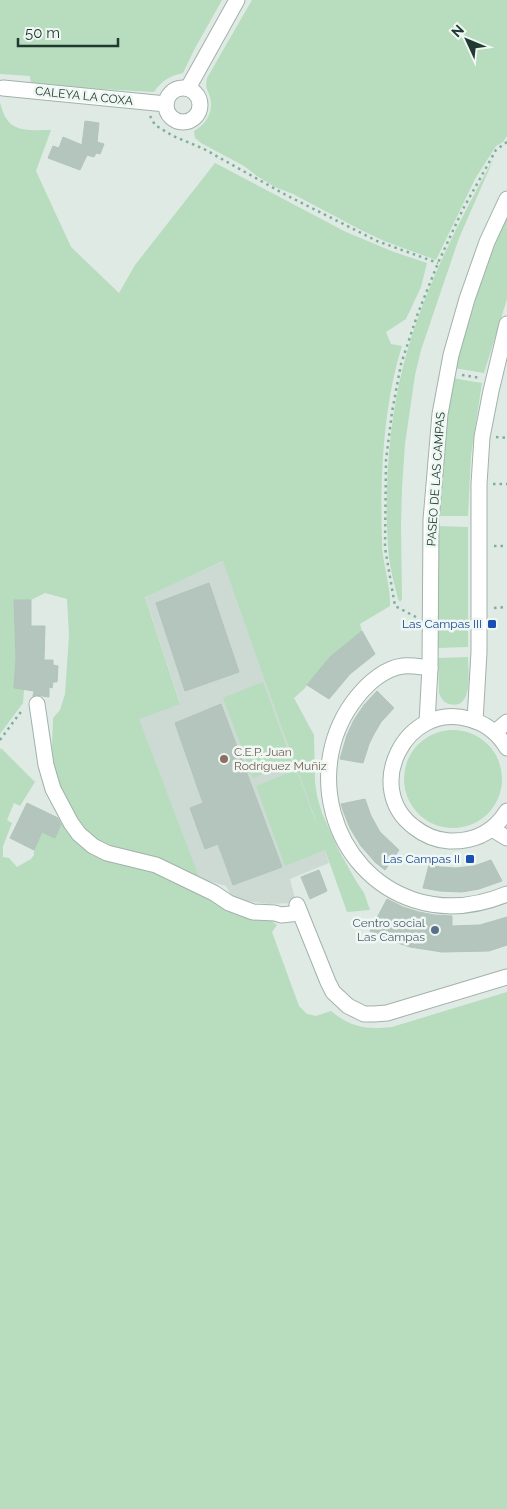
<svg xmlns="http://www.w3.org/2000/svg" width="507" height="1509" viewBox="0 0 507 1509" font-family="Raleway,sans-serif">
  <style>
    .built { fill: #cddad3 }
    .green { fill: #b7dcbe }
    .building { fill: #b4c5bd; stroke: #b1c4bb }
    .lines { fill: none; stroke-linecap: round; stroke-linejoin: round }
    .minor-casing { stroke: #a2b2ab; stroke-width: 17 }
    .path { stroke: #7fae9b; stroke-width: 2.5; stroke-dasharray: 2.5 4; stroke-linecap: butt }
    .minor { stroke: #fff; stroke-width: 15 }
    .transit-dot { fill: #1a4fb4; stroke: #eff7f2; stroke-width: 2 }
    .education-dot { fill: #8d6e63; stroke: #eff7f2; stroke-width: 2 }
    .service-dot { fill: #5c6f8a; stroke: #eff7f2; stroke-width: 2 }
    .labels { text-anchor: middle; stroke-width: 5; stroke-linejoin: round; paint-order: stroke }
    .street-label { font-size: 12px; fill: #203a31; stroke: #eff7f2 }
    .transit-label { font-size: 12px; fill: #164399; stroke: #eff7f2; text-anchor: end }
    .education-label { font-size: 12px; fill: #785e54; stroke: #eff7f2; text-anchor: start }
    .service-label { font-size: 12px; fill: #4e5e75; stroke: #eff7f2; text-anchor: end }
  </style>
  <rect width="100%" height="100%" fill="#dfeae4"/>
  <path class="built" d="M224 561 278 718 308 799 329 863 290 879 296 903 268 904 240 900 231 895 226 886 200 879 138 718 180 703 145 596Z"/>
  <g class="green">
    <path d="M0 0H222L194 50 183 73C170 76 162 80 154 92L31 85 30 76 0 74Z"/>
    <path d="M252 0H507V136L503 142 496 146 475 179 436 260 384 241 361 230 293 194 275 187 257 176 244 166 201 143 195 138 194 131C206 124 214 112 210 97 207 88 205 88 207 78Z"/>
    <path d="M0 103C2 108 3 114 6 118 14 133 36 130 51 130L36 171 71 247 119 293 135 265 215 163 346 232 394 252 427 263 421 287 406 319 386 332 391 344 402 346C383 406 380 479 382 542 382 563 391 585 390 606L360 624 362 631 330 657 304 689 294 698 314 735 315 782 317 796 322 813 338 849 356 881 364 893 370 910 347 912 325 850 285 866 256 786 296 770 319 830 308 799 278 718 223 561 145 597 180 704 139 719 200 879 110 847C105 845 100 844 96 841 76 826 55 785 53 761 51 747 53 732 53 718L60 710 65 694 69 635 67 599 45 593 31 600H14L16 659 14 688 24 690 23 703 0 734Z"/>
    <path d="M494 158 459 238 421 350 415 375 405 444 402 488 401 525 402 599 400 602 398 599C394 582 389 565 388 547 384 489 389 419 404 363 423 291 458 223 494 158Z"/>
    <path d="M507 216V299L484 373 454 368C470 317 485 265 507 216Z"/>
    <path d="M452 378 482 383 471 455 468 516H438L439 471Z"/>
    <path d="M438 526 468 527V647L438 648Z"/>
    <path d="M468 657C468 670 474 711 449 704 443 702 441 698 439 693L438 658Z"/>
    <path d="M263 682 292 762 253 778 223 698Z"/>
    <circle cx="453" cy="779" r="49"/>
    <path d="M1 748 35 782 20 806 14 803 7 820 12 823 3 846V857L9 858 17 867 31 859 34 855V850L42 832 55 838 63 820 70 831 206 896C225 913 248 921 272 921L277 925 272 932 299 1006 307 1014 316 1016 331 1011C350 1027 367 1030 392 1027L507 992V1509H0V750Z"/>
  </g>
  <g class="building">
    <path d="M85 121 99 123 97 142 104 144 100 154 96 153 94 157 87 155 80 170 48 158 53 146 59 148 63 137 82 145Z"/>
    <path d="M209 583 239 672 185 691 156 603Z"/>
    <path d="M14 600H31V626H45L44 660H53V665L58 666 57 682H53L52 688 49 687V697L36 695 33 696 34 691 14 688 16 659Z"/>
    <path d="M362 631 375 654 350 674 329 699 307 685 330 657Z"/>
    <path d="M377 691 394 708 381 722 374 734 369 744 363 763 340 759 347 735 354 720 364 705Z"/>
    <path d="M221 704 282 867 233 885 218 844 205 849 190 808 203 803 175 723Z"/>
    <path d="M365 799 371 816 380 832 399 850 385 870 375 862 361 846 350 828 344 813 341 804Z"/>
    <path d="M27 803 58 818 61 824 55 838 42 832 34 850 10 838Z"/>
    <path d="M491 860 502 881 479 889 462 892 440 891 423 888 429 865 440 867 456 868 474 866Z"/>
    <path d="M319 870 327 891 310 899 301 877Z"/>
    <path d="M387 899 403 907 419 912 434 915 452 916V926L480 925 507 917V945L489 951 442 952 410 947 389 940 370 931Z"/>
  </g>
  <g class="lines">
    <g class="minor-casing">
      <g id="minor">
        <path d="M3 88 166 104"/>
        <path d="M188 88 237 0"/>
        <circle cx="183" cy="105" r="17"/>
        <path d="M430 668C421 667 411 665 403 666 385 668 368 683 357 697 302 765 330 872 414 900 445 910 478 906 507 894"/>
        <path d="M37 704 46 765 53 789 71 823 79 834 93 846 107 853 156 865 214 893 229 903 253 912 275 913 281 915 300 913"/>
        <path d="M475 721 479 652V484L482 437 491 391 507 324"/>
        <path d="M427 722 430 668 431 520 440 414 451 355 467 299 487 242 507 199"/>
        <path d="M495 732 507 722"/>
        <path d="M507 748C498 733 485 723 469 719 406 701 362 788 414 827 424 835 436 840 449 841 474 842 494 832 507 811"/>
        <path d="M492 829 507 838"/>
        <path d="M297 905 328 982 333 992 348 1006 364 1014H374L387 1013 507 977"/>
      </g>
    </g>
    <g class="path">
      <path d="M150 116 155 125 173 136 204 149 286 195 377 241 438 263"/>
      <path d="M462 375 481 378"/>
      <path d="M496 437 507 438"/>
      <path d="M493 484H507"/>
      <path d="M494 546H507"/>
      <path d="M494 608 507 607"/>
      <path d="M416 617 395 606 385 548 386 460 392 412 401 364 418 313 438 263 463 209 496 150 507 142"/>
      <path d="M0 740 23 709"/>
    </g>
    <use href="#minor" class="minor"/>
  </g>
  <g class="transit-dot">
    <rect x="487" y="619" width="10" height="10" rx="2.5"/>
    <rect x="465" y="854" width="10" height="10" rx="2.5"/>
  </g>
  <circle class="education-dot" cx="224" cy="759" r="5"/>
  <circle class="service-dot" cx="435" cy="930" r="5"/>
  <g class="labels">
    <g class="street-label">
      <text transform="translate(84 96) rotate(6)" y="4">CALEYA LA COXA</text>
      <text transform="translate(436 479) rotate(-86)" y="4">PASEO DE LAS CAMPAS</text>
    </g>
    <g class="transit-label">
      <text x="482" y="628">Las Campas III</text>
      <text x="460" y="863">Las Campas II</text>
    </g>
    <g class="education-label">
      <text x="234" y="756">C.E.P. Juan<tspan x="234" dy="14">Rodríguez Muñiz</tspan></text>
    </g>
    <g class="service-label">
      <text x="425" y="927">Centro social<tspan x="425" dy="14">Las Campas</tspan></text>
    </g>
  </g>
  <g transform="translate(467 40) rotate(314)" stroke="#eff7f2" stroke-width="4" paint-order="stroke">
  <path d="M0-4L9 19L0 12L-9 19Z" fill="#203a31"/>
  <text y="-8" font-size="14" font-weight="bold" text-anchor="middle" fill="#203a31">N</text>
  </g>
  <path d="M18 38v8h100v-8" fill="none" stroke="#203a31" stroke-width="2.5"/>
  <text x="25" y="38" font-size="15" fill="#203a31" stroke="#eff7f2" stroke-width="4" paint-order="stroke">50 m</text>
</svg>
